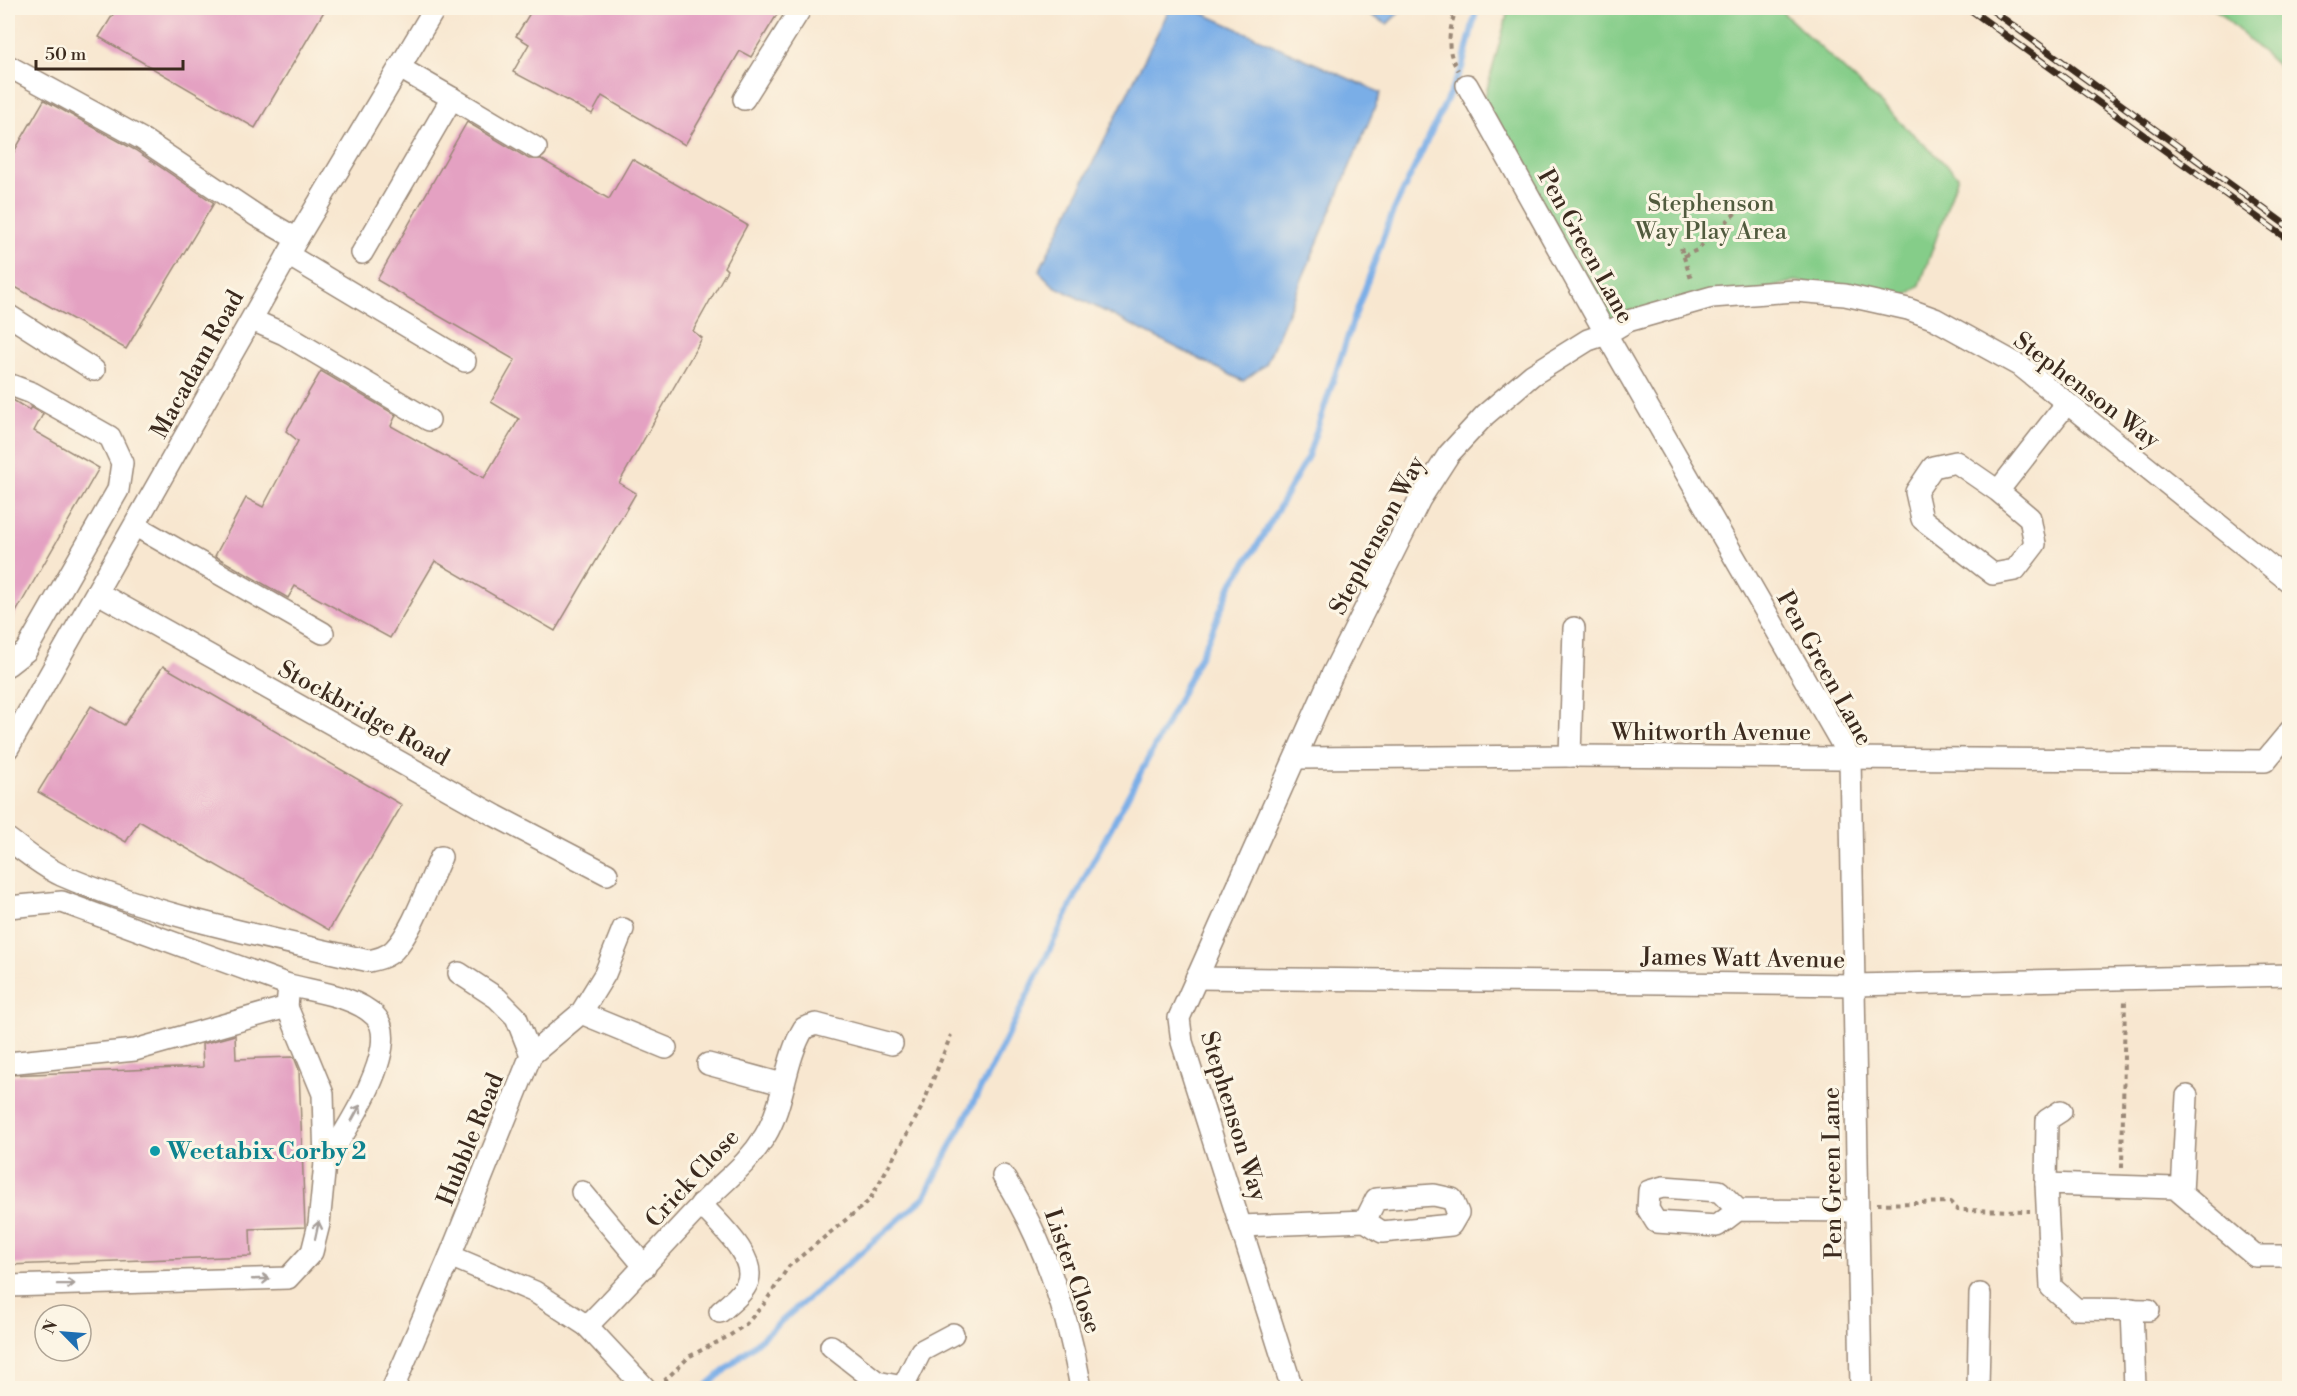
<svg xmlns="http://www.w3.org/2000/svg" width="2297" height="1396" viewBox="0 0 2297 1396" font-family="'Libre Bodoni',serif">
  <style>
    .green { fill: #85cd89; stroke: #607c54; stroke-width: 1.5 }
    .water { fill: #7aaee7; stroke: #5a6c82; stroke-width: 1.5 }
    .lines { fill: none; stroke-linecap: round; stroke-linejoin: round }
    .stream { stroke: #7aaee7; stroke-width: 6 }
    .building { fill: #e4a1c2 }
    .minor-casing { stroke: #9a8877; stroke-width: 24 }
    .path { stroke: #9a8877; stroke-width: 4; stroke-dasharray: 4.5 4.5; stroke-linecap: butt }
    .minor { stroke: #fff; stroke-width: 21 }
    .rail-casing { stroke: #3b2a1e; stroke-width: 7 }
    .rail { stroke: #fcf5e5; stroke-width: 4.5; stroke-dasharray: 14; stroke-linecap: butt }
    .oneway { stroke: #a79f9a }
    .culture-dot { fill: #0f9aa8; stroke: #fcf5e5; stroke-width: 2 }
    .labels { text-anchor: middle; stroke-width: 6; stroke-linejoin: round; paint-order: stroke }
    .park-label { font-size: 24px; fill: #515b3e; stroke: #fcf5e5 }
    .street-label { font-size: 24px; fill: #3b2a1e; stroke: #fcf5e5 }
    .culture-label { font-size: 24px; font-weight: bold; fill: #0d838f; stroke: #fcf5e5; text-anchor: start }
  </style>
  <rect width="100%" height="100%" fill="#fcf5e5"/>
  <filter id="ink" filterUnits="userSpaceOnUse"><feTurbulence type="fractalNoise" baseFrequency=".0167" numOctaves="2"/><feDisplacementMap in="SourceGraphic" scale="12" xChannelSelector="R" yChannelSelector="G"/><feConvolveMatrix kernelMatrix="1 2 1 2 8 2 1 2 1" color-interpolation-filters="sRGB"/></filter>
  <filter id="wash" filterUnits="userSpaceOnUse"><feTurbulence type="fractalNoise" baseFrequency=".008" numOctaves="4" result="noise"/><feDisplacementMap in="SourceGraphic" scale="24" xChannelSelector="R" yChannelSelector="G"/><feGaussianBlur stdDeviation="1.35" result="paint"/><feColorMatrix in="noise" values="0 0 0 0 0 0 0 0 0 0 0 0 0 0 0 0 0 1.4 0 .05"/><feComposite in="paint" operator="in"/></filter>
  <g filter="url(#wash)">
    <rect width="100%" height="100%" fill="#f8e7d0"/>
    <g class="green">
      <path d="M1509 8H1527L1531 10 1534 8H1778L1958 176 1920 285 1903 298 1795 281 1606 334 1484 100Z"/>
      <path d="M2214 8H2289V76Z"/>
    </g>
    <g class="water">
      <path d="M1170 8H1191L1381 93 1266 364 1243 381 1054 286 1039 271Z"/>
      <path d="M1358 8H1404L1387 24Z"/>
    </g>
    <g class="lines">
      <path class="stream" d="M704 1388 924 1198 1001 1049 1090 867 1165 727 1207 642 1231 585 1260 541 1308 456 1353 321 1392 214 1462 68 1477 8"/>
    </g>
    <g id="blocks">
      <g class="building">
        <path d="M117 8H326L255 128 99 37Z"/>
        <path d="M533 8H781L751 57 740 51 685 145 602 96 592 114 513 72 529 44 516 36Z"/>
        <path d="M44 100 135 150 214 203 126 349 8 283V162Z"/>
        <path d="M467 122 529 159H541L609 199 632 159 747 225 724 267 727 270 693 331 702 338 619 483 636 493 555 631 435 561 390 638 295 586 288 598 215 556 246 498 263 507 298 441 286 431 321 371 396 415 391 426 484 478 519 419 491 402 515 360 377 280Z"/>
        <path d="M8 397 29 410 31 407 43 414 34 431 99 468 8 626Z"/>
        <path d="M163 666 402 805 329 930 139 821 126 842 38 792 91 706 124 725Z"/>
        <path d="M235 1035 236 1059 294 1057 299 1070 305 1227 250 1229 251 1256 8 1265V1075L203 1067 202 1044Z"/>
      </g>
    </g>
  </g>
  <g filter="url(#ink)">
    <use href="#blocks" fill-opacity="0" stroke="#9a8877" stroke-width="1.5"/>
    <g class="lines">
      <g class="minor-casing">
        <g id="minor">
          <path d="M8 66 142 139 257 216 297 239"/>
          <path d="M1467 85 1606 334 1850 758 1861 1388"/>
          <path d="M452 98 536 148"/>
          <path d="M744 99 801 8"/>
          <path d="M362 253 452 98 400 68"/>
          <path d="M288 255 465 361"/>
          <path d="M8 315 94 370"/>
          <path d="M252 320 284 334 429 420"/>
          <path d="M8 384 32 393 110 437 122 463 118 490 26 651 8 665"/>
          <path d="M1998 491 2030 518 2035 544 2015 570 1993 574 1922 519 1916 492 1933 467 1956 462 1998 491 2067 403"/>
          <path d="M136 526 323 633"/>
          <path d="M98 593 496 816 607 874"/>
          <path d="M8 748 297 239 435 8"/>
          <path d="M1570 756 1574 628"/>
          <path d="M1297 758 1570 756 2265 761 2290 731"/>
          <path d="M8 839C24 851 42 866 61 875 158 917 266 937 369 961 378 959 387 957 394 950 414 929 428 884 441 857"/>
          <path d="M8 907 62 902 289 985 287 1007 135 1050 8 1063"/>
          <path d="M459 973 497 998 516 1017 531 1055"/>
          <path d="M1196 978 1854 985 2290 975"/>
          <path d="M289 985C315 992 355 996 375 1016 404 1045 342 1137 325 1163"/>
          <path d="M581 1013 666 1048"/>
          <path d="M708 1064 782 1084"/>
          <path d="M1003 1176C1044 1240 1068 1314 1081 1388"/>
          <path d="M2046 1184 2047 1120 2061 1111"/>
          <path d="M582 1192 645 1267"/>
          <path d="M2182 1193 2187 1096"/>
          <path d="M701 1204C716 1222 756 1255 748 1281 744 1293 729 1304 720 1312"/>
          <path d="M1738 1210 1719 1191 1663 1187 1649 1191 1648 1209 1656 1222 1717 1226 1738 1210 1858 1211"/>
          <path d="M1241 1226 1365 1221 1382 1232 1451 1225 1458 1213 1452 1199 1434 1195 1376 1199 1365 1221"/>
          <path d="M450 1256 535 1292 587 1326 645 1388"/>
          <path d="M8 1286 288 1278 312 1252 319 1224 325 1163 323 1094 287 1007"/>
          <path d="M2132 1309 2135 1388"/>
          <path d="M2149 1310 2076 1309 2051 1287 2046 1184 2175 1188 2255 1256H2290"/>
          <path d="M587 1326C626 1287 662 1246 700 1206 724 1180 746 1167 765 1136 785 1103 784 1061 804 1028L816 1024 892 1044"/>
          <path d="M831 1346 877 1382 903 1387"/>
          <path d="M903 1387 921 1351 953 1334"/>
          <path d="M393 1388 450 1256 531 1055 581 1013 605 974 623 929"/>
          <path d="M1292 1388 1182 1042 1179 1018 1332 675 1420 499 1449 454 1485 415 1532 375 1588 340 1606 334 1628 321 1712 297 1795 291 1845 295 1908 309 1935 319 2022 367 2290 582"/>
          <path d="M1978 1388 1980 1294"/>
        </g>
      </g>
      <g class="path">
        <path d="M1456 8C1450 30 1444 48 1458 70"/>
        <path d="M1681 248 1691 279"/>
        <path d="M1684 256 1697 250 1747 202"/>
        <path d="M2122 1168 2125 998"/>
        <path d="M1877 1204 1950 1202 1958 1210 2030 1211"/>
        <path d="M664 1381 690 1356 729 1336 746 1324 764 1304 789 1266 869 1201 922 1107 951 1035"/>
      </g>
      <use href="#minor" class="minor"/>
      <g class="rail-casing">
        <g id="rail">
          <path d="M1968 8 2290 241"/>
          <path d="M1989 8 2290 228"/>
        </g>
      </g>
      <use href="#rail" class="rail"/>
    </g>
    <defs><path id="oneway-shaft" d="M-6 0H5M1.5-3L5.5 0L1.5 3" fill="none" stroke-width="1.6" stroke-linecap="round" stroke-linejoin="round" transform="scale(1.5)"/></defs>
    <g class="oneway">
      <use href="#oneway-shaft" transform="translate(356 1113) rotate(-61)"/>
      <use href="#oneway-shaft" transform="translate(317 1230) rotate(-78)"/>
      <use href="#oneway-shaft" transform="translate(261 1279) rotate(-2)"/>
      <use href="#oneway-shaft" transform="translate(66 1284) rotate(-1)"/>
    </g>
  </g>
  <circle class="culture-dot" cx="155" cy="1151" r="6"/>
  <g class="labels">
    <g class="park-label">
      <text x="1711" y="211">Stephenson<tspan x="1711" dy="28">Way Play Area</tspan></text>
    </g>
    <g class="street-label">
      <text transform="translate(1586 246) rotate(61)" y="8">Pen Green Lane</text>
      <text transform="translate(197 364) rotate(-61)" y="8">Macadam Road</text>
      <text transform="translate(2087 390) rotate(37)" y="8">Stephenson Way</text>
      <text transform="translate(1377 535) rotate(-62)" y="8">Stephenson Way</text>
      <text transform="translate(1825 668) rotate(61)" y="8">Pen Green Lane</text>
      <text transform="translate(364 713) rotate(29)" y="8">Stockbridge Road</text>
      <text x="1711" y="740">Whitworth Avenue</text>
      <text transform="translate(1743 958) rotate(1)" y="8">James Watt Avenue</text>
      <text transform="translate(1234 1116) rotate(73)" y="8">Stephenson Way</text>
      <text transform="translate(470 1139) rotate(-68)" y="8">Hubble Road</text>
      <text transform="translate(1832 1173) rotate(-91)" y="8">Pen Green Lane</text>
      <text transform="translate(692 1178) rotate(-47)" y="8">Crick Close</text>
      <text transform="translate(1073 1271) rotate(71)" y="8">Lister Close</text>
    </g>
    <g class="culture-label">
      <text x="167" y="1159">Weetabix Corby 2</text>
    </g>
  </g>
  <rect width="2297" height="1396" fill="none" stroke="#fcf5e5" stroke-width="30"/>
  <g transform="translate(63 1333) rotate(295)"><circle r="28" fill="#fcf5e5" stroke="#afa495" stroke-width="1.5"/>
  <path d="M0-4.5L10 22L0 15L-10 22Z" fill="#1f6fb2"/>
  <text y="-9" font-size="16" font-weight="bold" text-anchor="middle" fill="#3b2a1e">N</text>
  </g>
  <path d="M36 60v9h147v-9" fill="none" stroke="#3b2a1e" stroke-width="3"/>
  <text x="45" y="60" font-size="18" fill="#3b2a1e" stroke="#fcf5e5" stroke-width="4.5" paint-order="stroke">50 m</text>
</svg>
